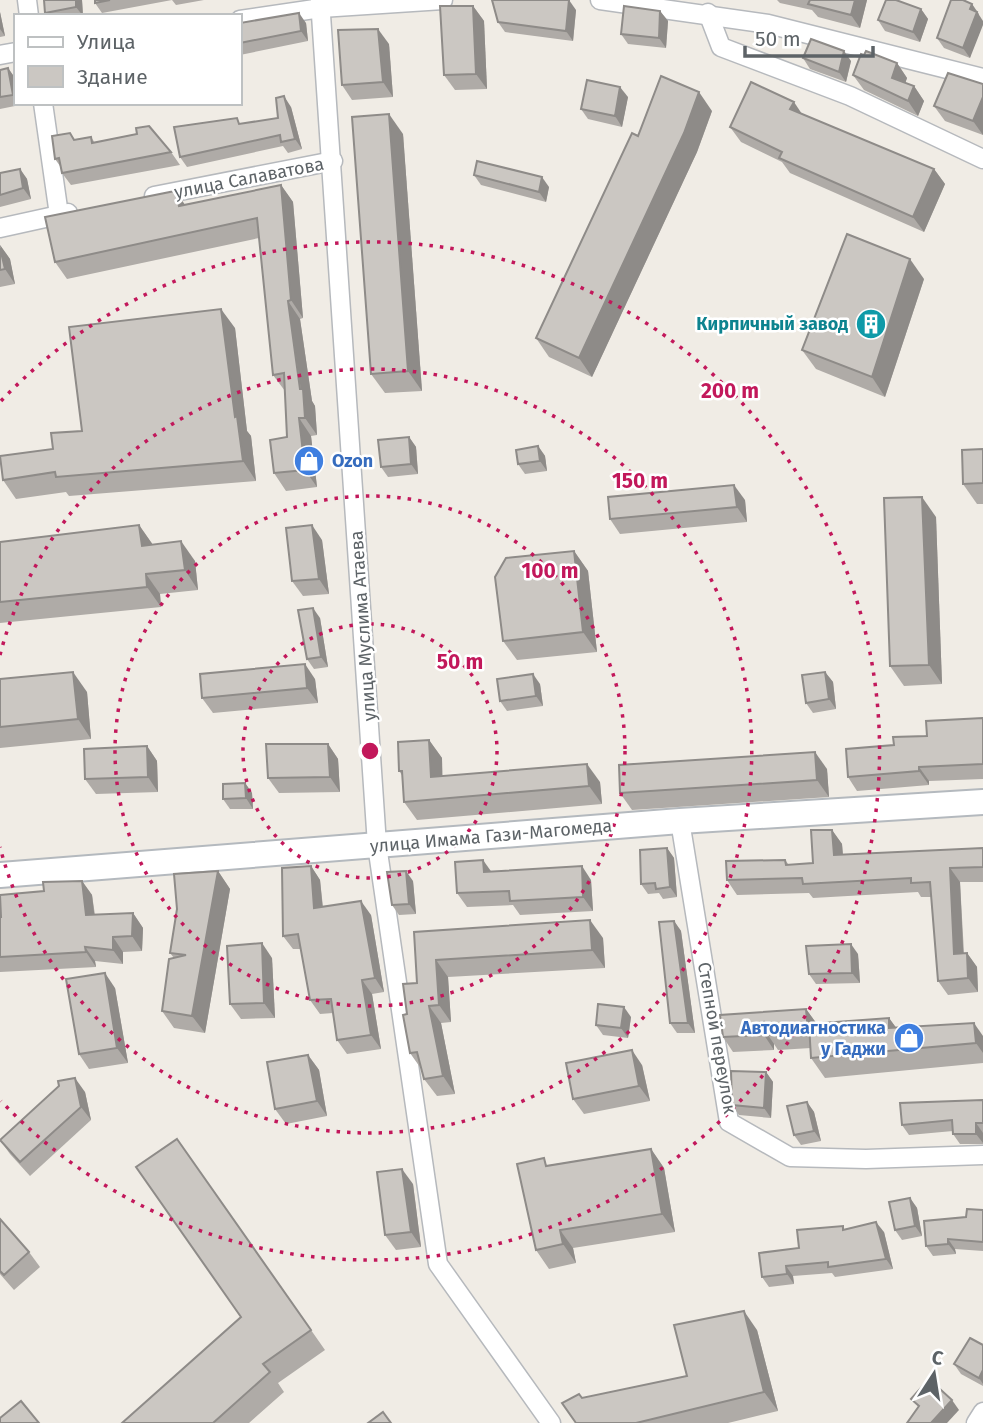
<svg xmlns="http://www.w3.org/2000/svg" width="983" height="1423" viewBox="0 0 983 1423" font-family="'Fira Sans',sans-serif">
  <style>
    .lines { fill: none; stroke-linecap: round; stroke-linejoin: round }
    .street-casing { stroke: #b6b9bd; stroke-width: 21 }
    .secondary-casing { stroke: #b4b9be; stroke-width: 28 }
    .street { stroke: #fff; stroke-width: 18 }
    .secondary { stroke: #fff; stroke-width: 24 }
    .wall { fill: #afaba7 }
    .shaded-wall { fill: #8e8b88 }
    .building { fill: #cbc7c2; stroke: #8e8b88; stroke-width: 2 }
    .ring { fill: none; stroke: #c2185b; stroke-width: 3.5; stroke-dasharray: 3.5 7 }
    .labels { text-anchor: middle; stroke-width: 5; stroke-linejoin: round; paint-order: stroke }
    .street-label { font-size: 18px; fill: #5d6367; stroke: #fff }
    .culture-label { font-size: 18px; font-weight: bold; fill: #0d838f; stroke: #fff; text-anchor: end }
    .shop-label { font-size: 18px; font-weight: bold; fill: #366cbe; stroke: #fff; text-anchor: start }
    .centre { fill: #c2185b; stroke: #fff; stroke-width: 3.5 }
    .ring-label { font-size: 21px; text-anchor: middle; font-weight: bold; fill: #c2185b; stroke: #fff; stroke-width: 5; stroke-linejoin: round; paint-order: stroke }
  </style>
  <rect width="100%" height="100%" fill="#f0ece5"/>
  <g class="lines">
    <g class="street-casing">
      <g id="street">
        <path d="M27 0 29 16"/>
        <path d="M320 0 377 845 438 1264 551 1423"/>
        <path d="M600 0 768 24 983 78"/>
        <path d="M708 13 721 47 850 96 983 159"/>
        <path d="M240 20 321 8 443 0"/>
        <path d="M0 55 16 52"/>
        <path d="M43 103 59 215"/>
        <path d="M154 196 333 161"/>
        <path d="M0 228 68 213"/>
        <path d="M680 821 729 1122 790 1157 866 1159 983 1155"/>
        <path d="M976 1423 983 1412"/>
      </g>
    </g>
    <g class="secondary-casing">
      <path id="secondary" d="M0 875 680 821 983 802"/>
    </g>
    <use href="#street" class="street"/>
    <use href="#secondary" class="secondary"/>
  </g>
  <g class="wall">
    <path d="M44 0H82L83 16H47L45 13Z"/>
    <path d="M95 0H204L176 5 172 0 102 13 95 3Z"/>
    <path d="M777 0H867L860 28 818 17 812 10 780 3Z"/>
    <path d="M972 4 979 14 970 58 944 48 937 38Z"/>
    <path d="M473 6 484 21 487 89 455 90 444 75Z"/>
    <path d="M921 9 928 19 920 42 885 31 878 20Z"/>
    <path d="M576 10 573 41 505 32 498 22Z"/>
    <path d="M660 11 668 21 666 48 628 44 621 34Z"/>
    <path d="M0 12 5 36 0 37Z"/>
    <path d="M240 23H306L308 41 240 55Z"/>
    <path d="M389 44 393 97 352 100 342 85Z"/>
    <path d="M803 58 851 61 846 82 810 69Z"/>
    <path d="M897 63 907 78 905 83 914 86 924 101 918 116 864 90 853 75Z"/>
    <path d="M8 68 15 78 16 103H19L20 105 0 109V70Z"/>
    <path d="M983 84V135L945 121 934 106Z"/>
    <path d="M628 97 622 127 588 119 581 109Z"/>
    <path d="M291 107 302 149 288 153 283 146 187 167 180 157 242 124 278 118Z"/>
    <path d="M712 111 697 152 592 377 549 357 536 338 638 136Z"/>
    <path d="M802 114 934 169 945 184 924 232 790 173 782 162 741 142 730 127Z"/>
    <path d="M70 133 75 140 91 137 95 143 171 152 180 165 71 185 62 173 60 166 55 159Z"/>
    <path d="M403 134 422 391 385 393 371 374Z"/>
    <path d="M20 169 27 179 31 199 0 207V173Z"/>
    <path d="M474 175 549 187 546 202 481 185Z"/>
    <path d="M281 185 293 202 303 318 300 319 312 401 315 406 317 435 311 436 317 487 286 491 274 473 287 437 285 391 273 375 259 238 67 279 55 262 175 191 185 205Z"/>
    <path d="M0 245 10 259 15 284 0 287Z"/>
    <path d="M924 279 885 397 816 369 802 350Z"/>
    <path d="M235 328 247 431 251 436 256 481 69 496 66 492 16 499 3 480 82 431Z"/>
    <path d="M409 437 416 447 418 474 388 477 381 467Z"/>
    <path d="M538 446 545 456 547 471 525 474 518 464Z"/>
    <path d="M983 449V504H977L963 484Z"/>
    <path d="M745 500 747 522 620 534 610 519Z"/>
    <path d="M936 517 942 684 904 686 890 666Z"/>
    <path d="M139 525 153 545 195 561 198 590 160 594 161 607 0 623V542Z"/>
    <path d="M322 540 329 594 303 596 292 581Z"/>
    <path d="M574 551 588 571 597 652 517 660 503 641Z"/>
    <path d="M320 618 328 667 314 669 307 659Z"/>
    <path d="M825 672 833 682 836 709 813 713 806 703Z"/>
    <path d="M0 679 87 692 91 739 0 748Z"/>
    <path d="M315 679 318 703 213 713 202 698Z"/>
    <path d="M540 684 543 706 507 711 500 701Z"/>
    <path d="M983 718V779L929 781V785L857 791 848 777 894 745Z"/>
    <path d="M429 740 442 758V776L600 782 602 804 417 820 404 802 402 775 399 771Z"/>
    <path d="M328 744 338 759 340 792 279 793 268 778Z"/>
    <path d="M147 746 157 761 158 792 96 794 85 779Z"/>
    <path d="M827 769 829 797 632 810 620 793Z"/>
    <path d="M245 783 252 793 253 809H230L223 799Z"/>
    <path d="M832 830 842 844 843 855 983 848V882H960L964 953H967L977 967 978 992 948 995 938 981 931 897H921L918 892 813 898 809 893 737 895 727 880 785 860 789 865 813 863Z"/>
    <path d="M667 848 674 858 677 897 663 899 659 893 648 894 641 884Z"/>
    <path d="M311 866 320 880 323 907 371 915 384 992 372 994 381 1049 347 1054 337 1040 333 1013 320 1014 310 1000 301 949H293L283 936Z"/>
    <path d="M218 871 230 889 205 1033 174 1028 162 1011 174 958 170 953Z"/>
    <path d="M491 871 591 880 593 911 520 915 513 905 467 907 457 893Z"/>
    <path d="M82 881 92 895 95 915 133 913 143 928 142 951 123 952V964L95 961 96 967 0 972V917L44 891Z"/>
    <path d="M413 881 416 914 399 915 392 905Z"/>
    <path d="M674 921 681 931 695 1033H677L670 1023Z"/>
    <path d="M414 932 603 938 605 968 448 977 451 1022 441 1023 455 1094 437 1096 424 1079 422 1070 410 1053 407 1014 417 983Z"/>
    <path d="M858 954 860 983 816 984 809 974Z"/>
    <path d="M272 958 275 1018 241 1019 230 1004Z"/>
    <path d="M115 988 128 1063 89 1069 79 1054Z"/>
    <path d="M806 1009 816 1023 889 1018 896 1028 983 1036V1063L825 1078 811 1058V1048L778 1050 774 1044V1050L733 1052 723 1037Z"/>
    <path d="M631 1017 628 1038 603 1035 596 1025Z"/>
    <path d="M308 1055 319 1070 327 1116 286 1124 275 1109Z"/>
    <path d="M642 1065 650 1101 584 1114 573 1099Z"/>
    <path d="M766 1072 773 1082 771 1118 739 1115 732 1105Z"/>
    <path d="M85 1092 91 1120 30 1176 10 1154 0 1140Z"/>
    <path d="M983 1100V1144H960L953 1134V1131L909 1135 902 1125Z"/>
    <path d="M807 1102 814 1112 821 1141 801 1145 794 1135Z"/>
    <path d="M177 1139 325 1350 278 1383 284 1392 249 1423H122L241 1317Z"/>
    <path d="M651 1149 664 1168 675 1232 573 1248 576 1263 549 1269 536 1250 549 1165Z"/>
    <path d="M413 1184 421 1247 396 1250 385 1235Z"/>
    <path d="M910 1198 917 1208 922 1236 902 1240 895 1230Z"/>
    <path d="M983 1210V1251L955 1249 956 1254 933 1256 926 1246 966 1217Z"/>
    <path d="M0 1219 29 1252 40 1267 14 1290 0 1274Z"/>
    <path d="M845 1230 884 1232 893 1269 835 1277 832 1273 793 1276 794 1284 769 1287 762 1277 799 1248Z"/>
    <path d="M757 1330 778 1411 728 1423H576L582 1398 687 1376Z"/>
    <path d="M983 1345V1386L961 1374 954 1364Z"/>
  </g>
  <g class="shaded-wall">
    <path d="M76 0H82L83 16 76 7Z"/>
    <path d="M569 0 576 10 573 41 566 31Z"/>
    <path d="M855 0H867L860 28 851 15Z"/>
    <path d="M972 4 983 21V25L970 58 963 48 970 9Z"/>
    <path d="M473 6 484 21 487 89 476 74Z"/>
    <path d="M921 9 928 19 920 42 913 32Z"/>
    <path d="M660 11 668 21 666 48 659 38Z"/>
    <path d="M0 12 5 36 0 29Z"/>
    <path d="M299 13 306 23 308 41 301 31Z"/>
    <path d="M378 29 389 44 393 97 383 82Z"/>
    <path d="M844 51 851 61 846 82 839 72Z"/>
    <path d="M897 63 907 78 902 93 892 78Z"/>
    <path d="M8 68 15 78 16 99 13 95Z"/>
    <path d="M914 86 924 101 918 116 908 101Z"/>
    <path d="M620 87 628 97 622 127 615 116Z"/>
    <path d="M699 92 712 111 697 152 592 377 579 358Z"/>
    <path d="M284 96 291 107 302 149 295 139Z"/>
    <path d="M983 97V135L973 121Z"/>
    <path d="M794 102 804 117 790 109Z"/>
    <path d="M389 114 403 134 422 391 408 371Z"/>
    <path d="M20 169 27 179 31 199 23 188Z"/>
    <path d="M934 169 945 184 924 232 913 217Z"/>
    <path d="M542 177 549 187 546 202 539 192Z"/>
    <path d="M281 185 293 202 303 318 291 300Z"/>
    <path d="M175 191 188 209 179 206Z"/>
    <path d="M0 245 10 259 15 284 5 269Z"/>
    <path d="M910 259 924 279 885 397 872 377Z"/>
    <path d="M288 301 300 319 312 401 315 406 317 435 305 418Z"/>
    <path d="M221 309 235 328 247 431 251 436 256 481 243 461 235 417Z"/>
    <path d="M299 418 311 436 317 487 305 470Z"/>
    <path d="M409 437 416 447 418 474 411 464Z"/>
    <path d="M538 446 545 456 547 471 540 461Z"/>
    <path d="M734 485 745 500 747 522 737 507Z"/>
    <path d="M922 497 936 517 942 684 929 665Z"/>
    <path d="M139 525 153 545 142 546Z"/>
    <path d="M312 525 322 540 329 594 319 579Z"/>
    <path d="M181 541 195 561 198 590 185 570Z"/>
    <path d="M574 551 588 571 597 652 583 632Z"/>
    <path d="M146 574 160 594 161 607 147 587Z"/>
    <path d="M313 608 320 618 328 667 321 657Z"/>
    <path d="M305 664 315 679 318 703 307 688Z"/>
    <path d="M73 672 87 692 91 739 78 719Z"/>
    <path d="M825 672 833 682 836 709 829 699Z"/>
    <path d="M533 674 540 684 543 706 536 696Z"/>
    <path d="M429 740 442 758 443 795 431 777Z"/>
    <path d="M328 744 338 759 340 792 330 777Z"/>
    <path d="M147 746 157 761 158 792 148 777Z"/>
    <path d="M815 752 827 769 829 797 817 780Z"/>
    <path d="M587 764 600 782 602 804 589 786Z"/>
    <path d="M919 767 929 781V785L919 771Z"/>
    <path d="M245 783 252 793 253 809 246 798Z"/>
    <path d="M832 830 842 844 844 870 834 855Z"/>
    <path d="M667 848 674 858 677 897 670 887Z"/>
    <path d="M483 860 493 874 484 872Z"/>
    <path d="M311 866 320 880 324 922 314 908Z"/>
    <path d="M582 866 591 880 593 911 583 897Z"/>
    <path d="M950 868 960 882 964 968 954 954Z"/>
    <path d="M218 871 230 889 205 1033 192 1016Z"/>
    <path d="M406 871 413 881 416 914 409 904Z"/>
    <path d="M82 881 92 895 96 929 86 915Z"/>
    <path d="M361 901 371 915 384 992 375 978Z"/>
    <path d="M133 913 143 928 142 951 132 936Z"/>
    <path d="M590 920 603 938 605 968 592 950Z"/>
    <path d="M674 921 681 931 695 1033 688 1023Z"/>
    <path d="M113 937 123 952V964L113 950Z"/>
    <path d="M262 943 272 958 275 1018 264 1003Z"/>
    <path d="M851 944 858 954 860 983 852 973Z"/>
    <path d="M85 947 95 961 96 967 86 952Z"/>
    <path d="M967 953 977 967 978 992 968 978Z"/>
    <path d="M436 960 448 977 451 1022 439 1005Z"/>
    <path d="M105 973 115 988 128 1063 117 1048Z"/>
    <path d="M362 980 372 994 381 1049 371 1035Z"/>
    <path d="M429 1006 441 1023 455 1094 443 1076Z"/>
    <path d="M624 1007 631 1017 628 1038 621 1028Z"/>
    <path d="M806 1009 817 1024 819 1047 808 1032Z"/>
    <path d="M889 1018 903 1037 889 1028Z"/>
    <path d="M764 1021 768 1035 774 1044V1050L764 1035Z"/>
    <path d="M974 1023 983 1036V1053L976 1043Z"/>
    <path d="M632 1050 642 1065 650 1101 639 1086Z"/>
    <path d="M308 1055 319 1070 327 1116 317 1101Z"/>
    <path d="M766 1072 773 1082 771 1118 764 1108Z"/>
    <path d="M75 1078 85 1092 91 1120 81 1107Z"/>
    <path d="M807 1102 814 1112 821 1141 814 1131Z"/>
    <path d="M976 1123 983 1133V1143L976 1134Z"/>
    <path d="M651 1149 664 1168 675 1232 662 1214Z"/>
    <path d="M402 1169 413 1184 421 1247 411 1232Z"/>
    <path d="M910 1198 917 1208 922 1236 915 1226Z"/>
    <path d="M876 1222 884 1232 893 1269 886 1259Z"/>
    <path d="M560 1230 573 1248 576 1263 563 1244Z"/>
    <path d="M948 1239 955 1249 956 1254 948 1244Z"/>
    <path d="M786 1266 793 1276 794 1284 787 1274Z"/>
    <path d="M744 1311 757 1330 778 1411 764 1392Z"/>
    <path d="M983 1370V1384L979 1378Z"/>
    <path d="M952 1400 959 1410 947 1423H931Z"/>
  </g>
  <g class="building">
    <path d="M44 0H76V7L45 13Z"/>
    <path d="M95 0H110L95 3Z"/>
    <path d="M492 0H569L566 31 498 22Z"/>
    <path d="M810 0H855L851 15 808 4Z"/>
    <path d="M886 0H896L921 9 913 32 878 20Z"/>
    <path d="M951 0H963L972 4 970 9 977 12 963 48 937 38Z"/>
    <path d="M440 6H473L476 74 444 75Z"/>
    <path d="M624 6 660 11 659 38 621 34Z"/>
    <path d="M299 13 301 31 240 43V23Z"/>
    <path d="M378 29 383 82 342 85 338 30Z"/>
    <path d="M811 39 844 51 839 72 803 58Z"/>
    <path d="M866 51 897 63 892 78 914 86 908 101 853 75 861 54 864 55Z"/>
    <path d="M8 68 13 95 0 97V70Z"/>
    <path d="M948 73 983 84V97L973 121 934 106Z"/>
    <path d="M661 76 699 92 684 133 579 358 536 338 632 133 638 136Z"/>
    <path d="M587 80 620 87 615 116 581 109Z"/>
    <path d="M751 82 794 102 790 109 934 169 913 217 779 158 782 152 730 127Z"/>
    <path d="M284 96 295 139 281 142 280 135 180 157 174 127 237 118 239 124 278 118 276 98Z"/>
    <path d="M389 114 408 371 371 374 352 117Z"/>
    <path d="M149 126 171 152 62 173 59 158 55 159 52 136 70 133 74 140 91 137 92 143 137 134 136 128Z"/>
    <path d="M477 161 542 177 539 192 474 175Z"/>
    <path d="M20 169 23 188 0 195V173Z"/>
    <path d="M281 185 291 300 288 301 300 389H303L305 418H299L305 470 274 473 270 440 287 437 284 373 273 375 257 218 55 262 45 217 175 191 179 206Z"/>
    <path d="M847 234 910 259 872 377 802 350Z"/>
    <path d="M0 248 5 269 0 270Z"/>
    <path d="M221 309 235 417 237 416 243 461 56 477 55 472 3 480 0 456 53 449 51 433 82 431 69 327Z"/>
    <path d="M409 437 411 464 381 467 378 440Z"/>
    <path d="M538 446 540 461 518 464 516 450Z"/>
    <path d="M983 449V483L963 484 962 450Z"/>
    <path d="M734 485 737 507 610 519 608 497Z"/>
    <path d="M922 497 929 665 890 666 884 498Z"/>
    <path d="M139 525 142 546 181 541 185 570 146 574 147 587 0 602V542Z"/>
    <path d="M312 525 319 579 292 581 286 528Z"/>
    <path d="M574 551 583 632 503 641 495 577 506 558Z"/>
    <path d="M313 608 321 657 307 659 298 610Z"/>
    <path d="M305 664 307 688 202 698 200 674Z"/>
    <path d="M73 672 78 719 0 727V679Z"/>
    <path d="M825 672 829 699 806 703 802 675Z"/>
    <path d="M533 674 536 696 500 701 497 679Z"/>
    <path d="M983 718V764L919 767V771L848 777 846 749 894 745 893 737 927 736 926 721Z"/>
    <path d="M429 740 431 777 587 764 589 786 404 802 402 771H399L398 742Z"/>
    <path d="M266 744H328L330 777 268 778Z"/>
    <path d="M147 746 148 777 85 779 84 749Z"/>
    <path d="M815 752 817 780 620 793 619 765Z"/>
    <path d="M245 783 246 798 223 799V784Z"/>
    <path d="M811 830H832L834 855 983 848V867L950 868 954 954 967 953 968 978 938 981 930 882 911 883V878L803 884 802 878 727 880 726 861 785 860 786 865 813 863Z"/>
    <path d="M667 848 670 887 656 889 655 883 641 884 640 850Z"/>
    <path d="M483 860 484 872 582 866 583 897 510 901 509 891 457 893 455 862Z"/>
    <path d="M311 866 314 908 361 901 375 978 362 980 371 1035 337 1040 331 999 310 1000 298 934 283 936 282 868Z"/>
    <path d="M218 871 192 1016 162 1011 169 959 186 955 170 953 177 909 174 874Z"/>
    <path d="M406 871 409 904 392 905 387 872Z"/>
    <path d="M82 881 86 915 133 913 132 936 113 937V950L85 947 86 952 0 957V917H1L0 895 44 891 43 882Z"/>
    <path d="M590 920 592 950 436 960 439 1005 429 1006 443 1076 424 1079 417 1052 410 1053 403 1015 407 1014 403 984 417 983 414 932Z"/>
    <path d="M674 921 688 1023H670L659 922Z"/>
    <path d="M262 943 264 1003 230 1004 227 946Z"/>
    <path d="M851 944 852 973 809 974 806 946Z"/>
    <path d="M105 973 117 1048 79 1054 66 979Z"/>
    <path d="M598 1004 624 1007 621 1028 596 1025Z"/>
    <path d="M806 1009 808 1032 768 1035 764 1021V1035L723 1037 720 1015Z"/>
    <path d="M889 1018V1028L974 1023 976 1043 811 1058 809 1024Z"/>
    <path d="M632 1050 639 1086 573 1099 566 1063Z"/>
    <path d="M308 1055 317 1101 275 1109 267 1062Z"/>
    <path d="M731 1071 766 1072 764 1108 732 1105Z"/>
    <path d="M75 1078 81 1107 20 1162 0 1140 59 1086 58 1081Z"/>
    <path d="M983 1100V1123H976V1134H953L952 1120 902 1125 900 1103Z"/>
    <path d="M807 1102 814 1131 794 1135 787 1106Z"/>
    <path d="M177 1139 311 1330 263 1364 270 1372 213 1423H122L241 1317 136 1167Z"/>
    <path d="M651 1149 662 1214 560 1230 563 1244 536 1250 517 1164 544 1158 546 1166Z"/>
    <path d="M402 1169 411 1232 385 1235 377 1172Z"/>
    <path d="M910 1198 915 1226 895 1230 889 1202Z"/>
    <path d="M967 1209 983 1210V1242L948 1239V1244L926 1246 924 1221 966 1217Z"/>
    <path d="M0 1219 29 1252 4 1275 0 1271Z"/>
    <path d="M876 1222 886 1259 828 1267V1262L786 1266 787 1274 762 1277 759 1253 799 1248 797 1230 843 1226V1230Z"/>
    <path d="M744 1311 764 1392 636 1423H576L562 1403 579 1394 582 1398 687 1376 674 1325Z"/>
    <path d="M970 1338 983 1345V1370L979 1378 954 1364Z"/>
    <path d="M929 1379 952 1400 931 1423H907L919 1406 911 1399Z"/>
    <path d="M21 1401 39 1423H0V1418Z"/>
    <path d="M383 1412 391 1423H368Z"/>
  </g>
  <g class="ring">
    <circle cx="370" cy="751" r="127"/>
    <circle cx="370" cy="751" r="255"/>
    <path d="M0 655A382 382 0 1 1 0 847"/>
    <path d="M1 401A509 509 0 1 1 1 1101"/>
  </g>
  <defs>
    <g id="building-disc" transform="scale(1.575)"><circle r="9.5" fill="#0f9aa8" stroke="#fff"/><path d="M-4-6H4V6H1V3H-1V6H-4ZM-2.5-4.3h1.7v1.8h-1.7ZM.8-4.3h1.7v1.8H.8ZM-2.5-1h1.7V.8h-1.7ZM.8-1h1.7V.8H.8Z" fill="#fff"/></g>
    <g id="shop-disc" transform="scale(1.575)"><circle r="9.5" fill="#3f7fe0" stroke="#fff"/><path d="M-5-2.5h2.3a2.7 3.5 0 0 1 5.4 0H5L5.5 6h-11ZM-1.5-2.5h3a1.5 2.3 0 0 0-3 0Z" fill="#fff"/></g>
  </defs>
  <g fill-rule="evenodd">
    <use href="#building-disc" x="871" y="324"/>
    <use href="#shop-disc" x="309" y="461"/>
    <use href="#shop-disc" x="909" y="1038"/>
  </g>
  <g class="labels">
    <g class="street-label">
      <text transform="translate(249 178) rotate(-11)" y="6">улица Салаватова</text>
      <text transform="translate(363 626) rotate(-94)" y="6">улица Муслима Атаева</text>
      <text transform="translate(491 836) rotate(-5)" y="6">улица Имама Гази-Магомеда</text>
      <text transform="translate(717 1038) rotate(80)" y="6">Степной переулок</text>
    </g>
    <g class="culture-label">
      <text x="848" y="330">Кирпичный завод</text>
    </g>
    <g class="shop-label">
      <text x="332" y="467">Ozon</text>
      <text x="886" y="1034" text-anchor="end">Автодиагностика<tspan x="886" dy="21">у Гаджи</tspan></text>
    </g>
  </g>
  <circle cx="370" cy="751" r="10" class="centre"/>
  <g class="ring-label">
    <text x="730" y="398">200 m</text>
    <text x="640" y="488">150 m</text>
    <text x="550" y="578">100 m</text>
    <text x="460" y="669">50 m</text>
  </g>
  <rect x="14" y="14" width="228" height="91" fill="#ffffff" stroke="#bec1c2" stroke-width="2"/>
  <rect x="28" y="37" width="35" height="10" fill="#ffffff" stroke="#bec1c2" stroke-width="2"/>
  <text x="77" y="49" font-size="21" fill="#5d6367">Улица</text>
  <rect x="28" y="66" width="35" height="21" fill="#cbc7c2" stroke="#bec1c2" stroke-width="2"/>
  <text x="77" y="84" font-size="21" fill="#5d6367">Здание</text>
  <g transform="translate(934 1374) rotate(12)" stroke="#ffffff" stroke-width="5" paint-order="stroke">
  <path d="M0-5L12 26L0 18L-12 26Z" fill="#5d6367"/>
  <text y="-10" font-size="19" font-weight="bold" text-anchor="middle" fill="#5d6367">С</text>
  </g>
  <path d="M745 46v10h128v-10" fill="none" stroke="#5d6367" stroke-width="3.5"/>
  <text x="755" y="46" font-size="21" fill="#5d6367" stroke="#ffffff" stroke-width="5" paint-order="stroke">50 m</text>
</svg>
